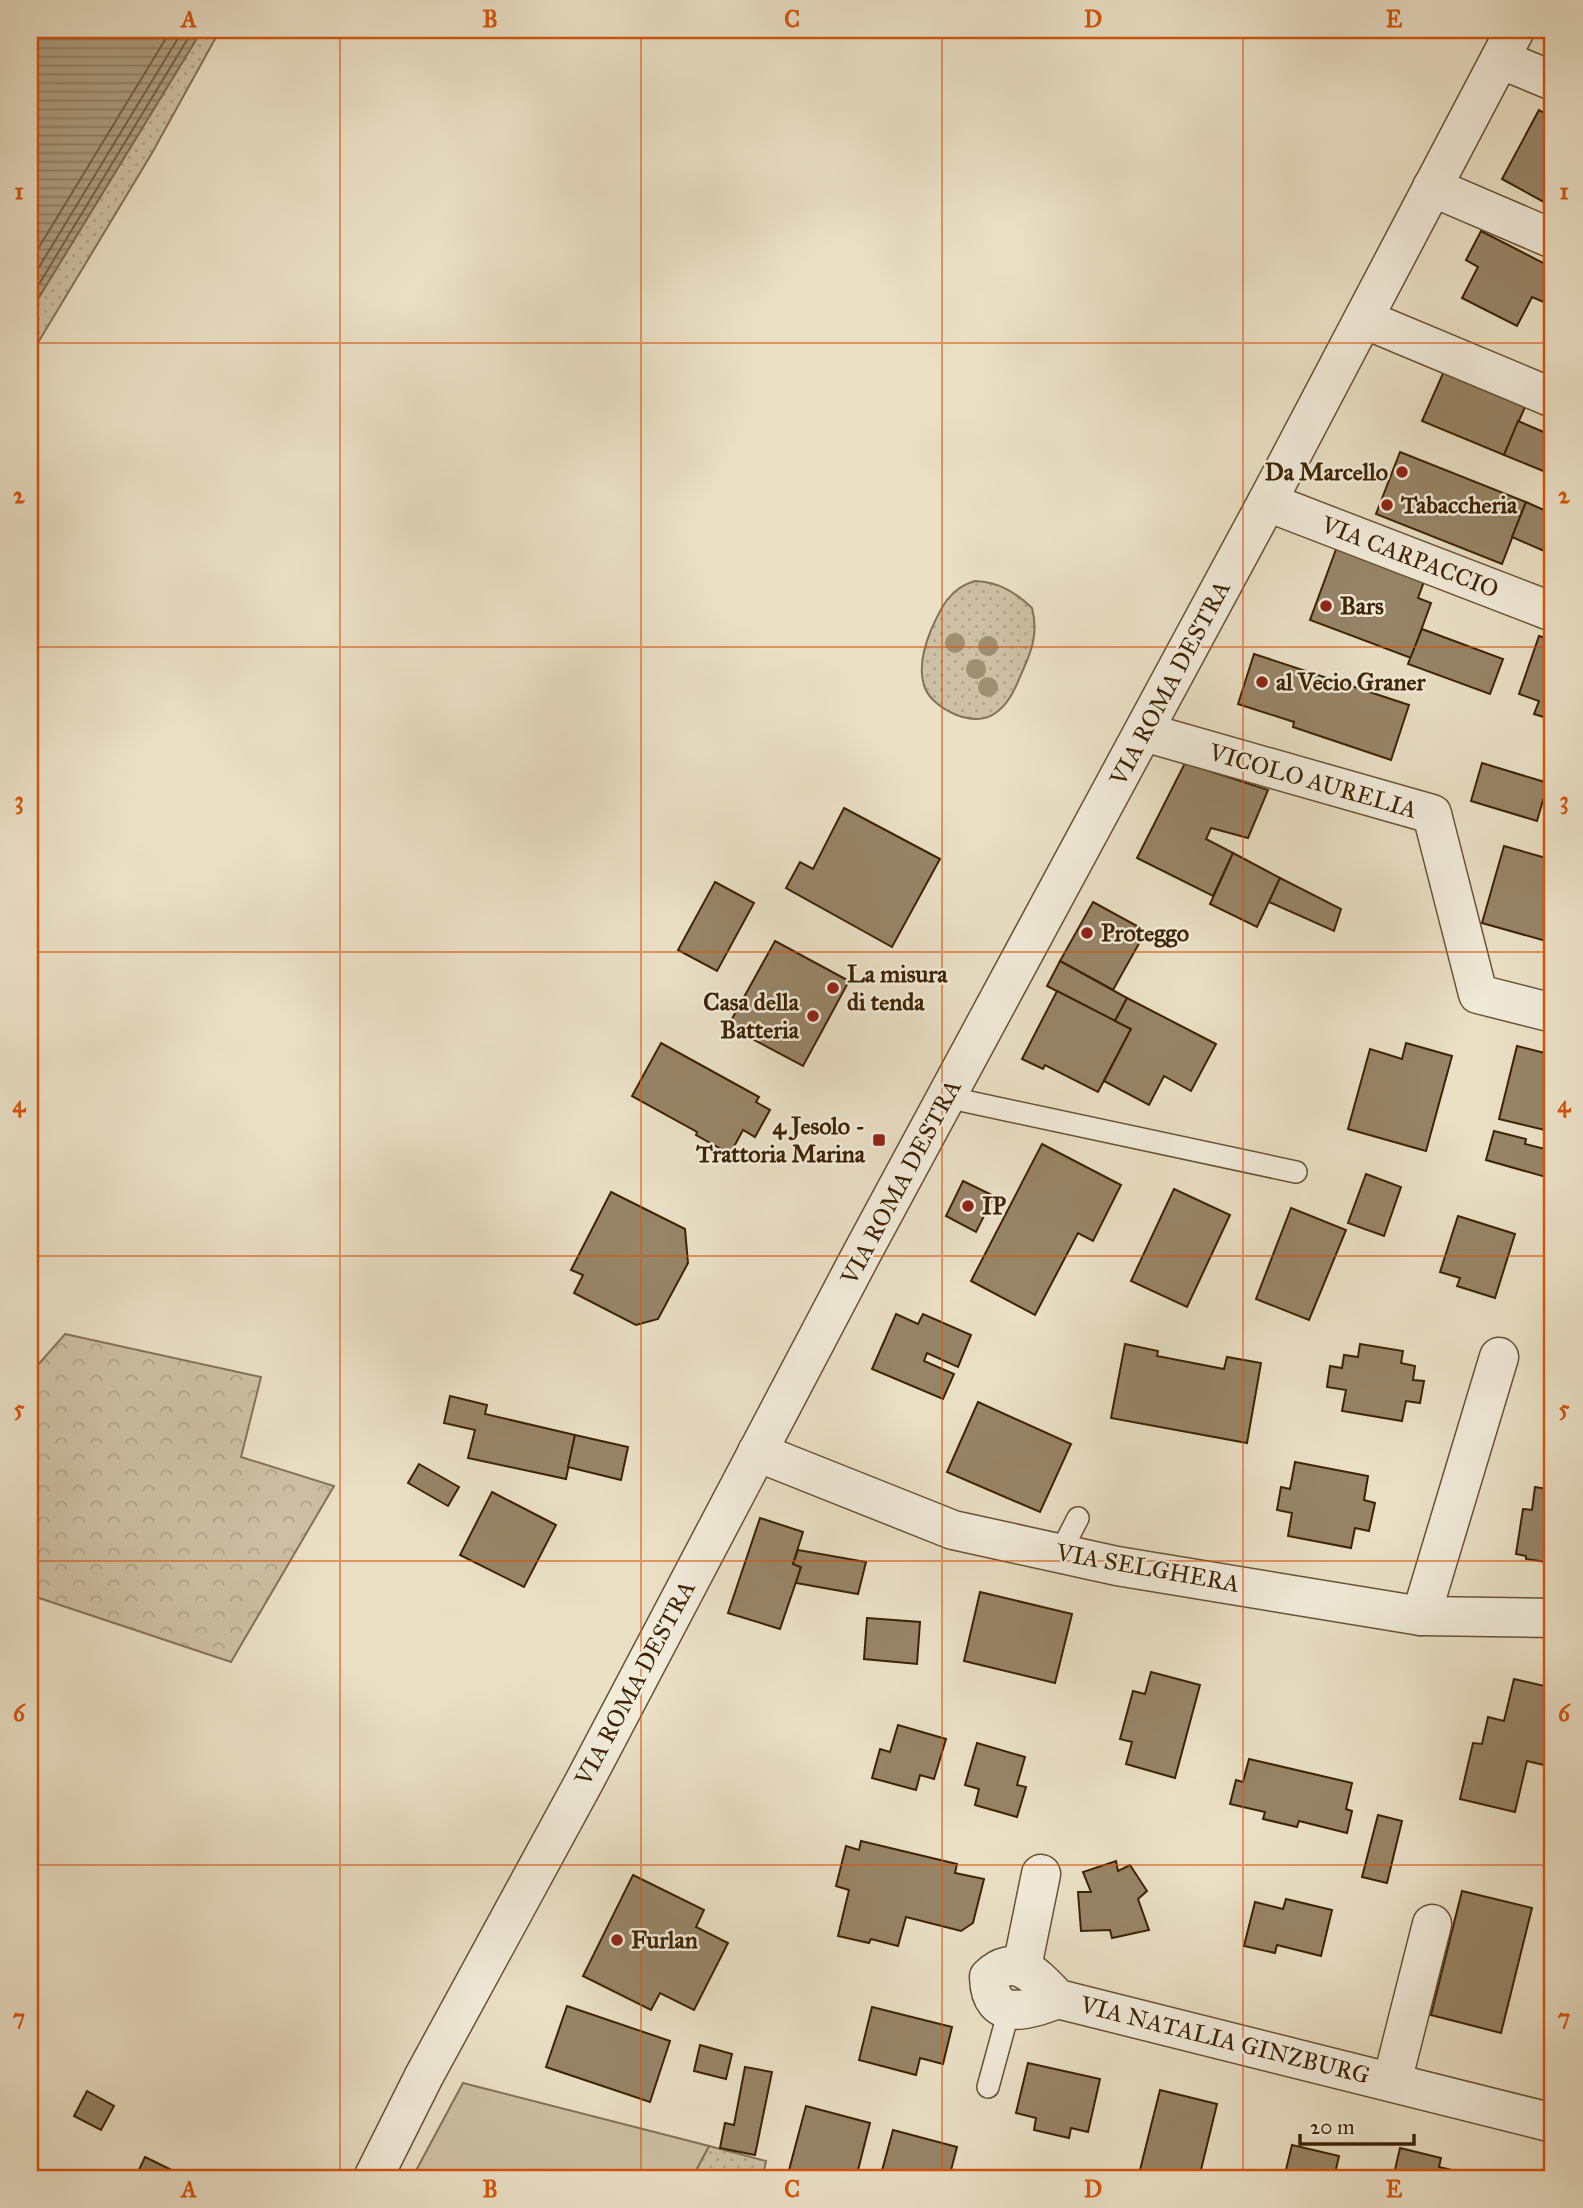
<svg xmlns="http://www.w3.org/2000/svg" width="1583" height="2208" viewBox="0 0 1583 2208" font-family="'IM FELL Great Primer',serif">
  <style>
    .grass { fill: url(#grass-dots); stroke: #857254; stroke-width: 2 }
    .forest { fill: url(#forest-crowns); stroke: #857254; stroke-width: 2 }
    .garden { fill: #cdc0a5; stroke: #857254; stroke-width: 2 }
    .water { fill: url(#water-rules); stroke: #816e50; stroke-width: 2 }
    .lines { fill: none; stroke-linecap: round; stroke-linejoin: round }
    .shore { stroke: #766244; stroke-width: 2 }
    .building { fill: #978568; stroke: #3d2303; stroke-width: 2 }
    .service-casing { stroke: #685234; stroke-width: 24 }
    .minor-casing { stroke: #685234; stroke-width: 41 }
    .tertiary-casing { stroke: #685234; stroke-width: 41 }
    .service { stroke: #f1ebda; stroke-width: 21 }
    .minor { stroke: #f1ebda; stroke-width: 38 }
    .tertiary { stroke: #f1ebda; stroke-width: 38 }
    .tree { fill: #9f8e71 }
    .grid { fill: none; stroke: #d7540b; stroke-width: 2; stroke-opacity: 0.55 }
    .poi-dot { fill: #8f2418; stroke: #f1ebda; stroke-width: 2.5 }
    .labels { text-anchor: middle; stroke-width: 5; stroke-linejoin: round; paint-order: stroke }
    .poi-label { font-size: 24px; font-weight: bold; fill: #3d2303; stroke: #f1ebda; text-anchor: start }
    .street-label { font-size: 24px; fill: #3d2303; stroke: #f1ebda }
    .neatline { fill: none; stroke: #d7540b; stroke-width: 2.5 }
    .grid-label { font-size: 23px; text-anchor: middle; font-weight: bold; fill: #d7540b }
  </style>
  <defs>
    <pattern id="grass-dots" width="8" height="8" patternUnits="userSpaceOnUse" patternTransform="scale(1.75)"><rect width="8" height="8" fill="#cdc0a5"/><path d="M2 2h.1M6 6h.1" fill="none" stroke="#b1a58c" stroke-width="1.8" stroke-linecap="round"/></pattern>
    <pattern id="forest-crowns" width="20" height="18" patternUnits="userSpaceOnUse" patternTransform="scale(1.75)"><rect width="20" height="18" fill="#cdc0a5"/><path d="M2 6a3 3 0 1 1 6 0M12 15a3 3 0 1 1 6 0" fill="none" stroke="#b1a58c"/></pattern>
    <pattern id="water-rules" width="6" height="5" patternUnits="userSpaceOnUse" patternTransform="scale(1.75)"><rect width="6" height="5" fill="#afa084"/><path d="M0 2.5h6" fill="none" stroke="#90826a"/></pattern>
  </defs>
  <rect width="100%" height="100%" fill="#eae0c6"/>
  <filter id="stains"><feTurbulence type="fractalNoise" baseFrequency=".00286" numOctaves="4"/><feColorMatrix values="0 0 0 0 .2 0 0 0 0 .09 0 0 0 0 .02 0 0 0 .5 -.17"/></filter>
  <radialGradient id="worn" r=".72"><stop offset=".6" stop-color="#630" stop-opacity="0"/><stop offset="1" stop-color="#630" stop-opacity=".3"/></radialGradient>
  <g class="grass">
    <path d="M202 30H220L152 153 30 356V312Z"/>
    <path d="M975 581C999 582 1015 592 1032 608 1038 631 1033 648 1023 670 1016 686 1010 704 994 714 974 728 934 710 925 688 918 670 924 647 931 630 941 607 950 588 975 581Z"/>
    <path d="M709 2146 766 2161 763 2177 765 2178H692Z"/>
  </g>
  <path class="forest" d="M65 1334 261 1377 241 1457 334 1486 231 1662 30 1595V1374Z"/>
  <path class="garden" d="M463 2083 709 2146 692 2178H412Z"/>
  <path class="water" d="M30 30H202L30 312Z"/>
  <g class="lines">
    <g class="shore">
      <path d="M30 262 171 30"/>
      <path d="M30 282 183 30"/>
      <path d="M30 299 193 30"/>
    </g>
  </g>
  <g class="building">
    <path d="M1539 110 1553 118V207L1502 179Z"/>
    <path d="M1481 231 1553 268V306L1532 297 1517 326 1462 298 1478 267 1466 260Z"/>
    <path d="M1448 362 1529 398 1504 455 1422 421Z"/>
    <path d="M1518 421 1553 436V475L1504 455Z"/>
    <path d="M1400 452 1526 502 1502 564 1376 514Z"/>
    <path d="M1526 502 1553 514V549L1551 554 1512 537Z"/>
    <path d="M1338 544 1426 576 1418 598 1431 603 1411 658 1310 620Z"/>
    <path d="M1422 629 1503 659 1490 694 1408 664Z"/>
    <path d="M1539 636 1553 640V720L1534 714 1539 701 1519 694Z"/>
    <path d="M1254 654 1409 705 1391 760 1293 727 1294 722 1238 704Z"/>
    <path d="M1185 763 1268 790 1248 838 1211 828 1206 839 1233 853 1213 896 1137 858Z"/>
    <path d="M1482 763 1548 783 1537 821 1471 801Z"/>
    <path d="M844 808 940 859 892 947 786 888 800 862 813 869Z"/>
    <path d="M1504 846 1553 860V943L1482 923Z"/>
    <path d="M1233 853 1280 878 1257 927 1210 904Z"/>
    <path d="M1280 878 1341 909 1334 931 1269 902Z"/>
    <path d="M715 882 754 903 717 971 678 950Z"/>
    <path d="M1093 902 1146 931 1113 990 1060 961Z"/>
    <path d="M775 941 849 981 803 1066 728 1026Z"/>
    <path d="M1060 961 1127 998 1115 1021 1047 986Z"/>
    <path d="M1057 991 1131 1029 1098 1092 1045 1065 1043 1069 1022 1059Z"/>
    <path d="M1127 998 1216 1044 1191 1091 1164 1076 1149 1105 1104 1081 1131 1029 1115 1021Z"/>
    <path d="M661 1043 759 1097 756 1102 770 1110 755 1137 743 1130 730 1154 696 1135 697 1132 632 1096Z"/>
    <path d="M1406 1043 1452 1056 1426 1151 1348 1129 1370 1049 1402 1059Z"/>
    <path d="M1517 1046 1553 1055V1132L1499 1119Z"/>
    <path d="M1494 1131 1526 1139 1525 1144 1553 1151V1179L1486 1160Z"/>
    <path d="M1042 1144 1121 1185 1093 1241 1078 1233 1035 1315 971 1281Z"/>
    <path d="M1366 1174 1401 1187 1384 1236 1348 1223Z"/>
    <path d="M963 1181 994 1196 976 1232 946 1216Z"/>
    <path d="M1174 1189 1230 1215 1187 1307 1131 1281Z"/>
    <path d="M611 1192 685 1229 688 1263 658 1319 636 1325 574 1293 583 1275 571 1270Z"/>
    <path d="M1291 1208 1346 1230 1309 1320 1256 1299Z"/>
    <path d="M1458 1216 1515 1234 1495 1298 1457 1286 1460 1278 1440 1272Z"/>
    <path d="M896 1314 918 1324 923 1314 971 1335 958 1367 927 1353 924 1361 954 1374 943 1399 872 1369Z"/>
    <path d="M1125 1344 1158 1351 1157 1356 1224 1369 1227 1357 1261 1363 1247 1443 1111 1418Z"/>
    <path d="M1360 1344 1403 1351 1401 1363 1415 1366 1413 1380 1424 1381 1420 1403 1406 1401 1402 1421 1342 1411 1346 1390 1327 1387 1330 1366 1342 1368 1344 1355 1358 1357Z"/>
    <path d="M450 1396 487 1405 485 1414 575 1435 566 1479 468 1458 475 1430 444 1423Z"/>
    <path d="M978 1402 1071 1444 1040 1512 947 1472Z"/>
    <path d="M575 1435 628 1447 621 1480 568 1467Z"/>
    <path d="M1295 1462 1368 1476 1364 1500 1375 1503 1369 1531 1355 1528 1351 1548 1288 1536 1292 1513 1277 1510 1281 1487 1290 1489Z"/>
    <path d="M419 1464 459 1487 448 1506 408 1483Z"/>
    <path d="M1535 1487 1553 1490V1563L1526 1559V1556L1516 1554 1523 1509 1532 1510Z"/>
    <path d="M492 1492 556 1525 524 1587 460 1555Z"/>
    <path d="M760 1518 803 1532 793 1564 801 1567 780 1629 728 1613Z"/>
    <path d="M798 1550 866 1562 858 1594 796 1583 801 1567 793 1564Z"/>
    <path d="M980 1592 1072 1614 1055 1683 964 1661Z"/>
    <path d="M867 1618 920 1622 917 1664 864 1659Z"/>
    <path d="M1151 1672 1200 1685 1175 1778 1126 1764 1132 1742 1120 1739 1133 1691 1145 1694Z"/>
    <path d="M1514 1679 1553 1688V1743L1548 1766 1527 1761 1515 1812 1460 1799 1473 1743 1482 1744 1488 1717 1504 1721Z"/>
    <path d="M898 1725 946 1739 934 1779 920 1775 916 1790 872 1778 880 1749 890 1752Z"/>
    <path d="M977 1743 1025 1757 1017 1785 1026 1787 1017 1817 975 1805 979 1789 965 1785Z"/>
    <path d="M1249 1759 1352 1783 1346 1809 1352 1811 1347 1833 1299 1821 1297 1827 1263 1819 1265 1812 1230 1804 1236 1780 1243 1782Z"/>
    <path d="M1378 1815 1402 1821 1387 1883 1362 1877Z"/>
    <path d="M861 1841 957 1864 955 1873 984 1879 973 1923 961 1931 906 1917 898 1946 871 1939 869 1943 838 1936 849 1890 836 1886 846 1846 859 1850Z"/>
    <path d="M1116 1861 1118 1871 1130 1865 1147 1891 1138 1899 1149 1930 1112 1938 1110 1930 1081 1931 1078 1892H1091L1083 1872Z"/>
    <path d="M633 1875 704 1910 696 1927 728 1943 694 2010 660 1993 651 2010 583 1976Z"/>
    <path d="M1462 1891 1532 1908 1501 2033 1431 2015Z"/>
    <path d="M1286 1899 1332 1910 1321 1956 1277 1945 1275 1953 1244 1946 1255 1902 1283 1909Z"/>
    <path d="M567 2006 670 2041 650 2102 546 2067Z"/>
    <path d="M872 2007 952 2027 943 2064 920 2058 916 2075 859 2060Z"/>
    <path d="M700 2045 732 2054 726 2079 694 2071Z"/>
    <path d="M1028 2063 1100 2079 1088 2132 1071 2128 1069 2138 1034 2130 1036 2118 1016 2113Z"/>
    <path d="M745 2067 772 2072 755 2155 720 2148 725 2123 734 2125Z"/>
    <path d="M1160 2090 1217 2104 1199 2178H1138Z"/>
    <path d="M87 2091 114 2106 101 2130 74 2116Z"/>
    <path d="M806 2106 870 2123 856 2178H823L789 2170Z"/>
    <path d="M893 2130 957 2147 949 2178H880Z"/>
    <path d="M1292 2145 1339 2156 1334 2178H1284Z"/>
    <path d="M1400 2148 1441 2158 1439 2167 1486 2178H1393Z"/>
    <path d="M145 2157 188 2178H135Z"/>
  </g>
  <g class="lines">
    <g class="service-casing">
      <g id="service">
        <path d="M946 1097 1296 1172"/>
        <path d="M1060 1553 1078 1518"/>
        <path d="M988 2087 1009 2010"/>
      </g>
    </g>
    <g class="minor-casing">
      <g id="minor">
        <path d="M1500 59 1553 81"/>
        <path d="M1432 187 1553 239"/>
        <path d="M1364 319 1553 398"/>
        <path d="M1267 502 1553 612"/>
        <path d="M1144 732 1432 814 1478 994 1553 1013"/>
        <path d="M757 1452 953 1530 1117 1566 1421 1616 1553 1618"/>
        <path d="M1421 1616 1499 1357"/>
        <path d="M1022 1967 1041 1874"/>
        <path d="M1058 1999C1028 2010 990 2024 989 1977 1016 1950 1038 1979 1058 1999L1553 2123"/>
        <path d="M1392 2082 1432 1924"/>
      </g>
    </g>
    <g class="tertiary-casing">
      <path id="tertiary" d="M373 2178 424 2076 584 1782 861 1255 1267 502 1515 30"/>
    </g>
    <use href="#service" class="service"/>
    <use href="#minor" class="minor"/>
    <use href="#tertiary" class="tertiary"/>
  </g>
  <g class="tree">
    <circle cx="955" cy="643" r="10"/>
    <circle cx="988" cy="646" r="10"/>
    <circle cx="976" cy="669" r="10"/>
    <circle cx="988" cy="687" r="10"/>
  </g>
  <path class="grid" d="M340 30V2178M641 30V2178M942 30V2178M1243 30V2178M30 343H1553M30 647H1553M30 952H1553M30 1256H1553M30 1561H1553M30 1865H1553"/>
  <g class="poi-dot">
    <circle cx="1402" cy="472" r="7"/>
    <circle cx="1387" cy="505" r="7"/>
    <circle cx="1326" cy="606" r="7"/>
    <circle cx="1262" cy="682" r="7"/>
    <circle cx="1087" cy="933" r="7"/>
    <circle cx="833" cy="988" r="7"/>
    <circle cx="813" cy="1016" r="7"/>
    <rect x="872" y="1133" width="14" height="14" rx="3.5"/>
    <circle cx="968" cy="1206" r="7"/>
    <circle cx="617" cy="1940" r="7"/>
  </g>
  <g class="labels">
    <g class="poi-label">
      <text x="1388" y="480" text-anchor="end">Da Marcello</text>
      <text x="1401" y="513">Tabaccheria</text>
      <text x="1340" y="614">Bars</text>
      <text x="1276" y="690">al Vecio Graner</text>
      <text x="1101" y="941">Proteggo</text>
      <text x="847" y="982">La misura<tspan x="847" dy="28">di tenda</tspan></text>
      <text x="799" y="1010" text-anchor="end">Casa della<tspan x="799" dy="28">Batteria</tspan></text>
      <text x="865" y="1134" text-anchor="end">4 Jesolo -<tspan x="865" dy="28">Trattoria Marina</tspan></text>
      <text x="982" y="1214">IP</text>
      <text x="631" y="1948">Furlan</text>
    </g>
    <g class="street-label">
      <text transform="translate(1410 557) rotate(21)" y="8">VIA CARPACCIO</text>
      <text transform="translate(1170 683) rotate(-62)" y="8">VIA ROMA DESTRA</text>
      <text transform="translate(1313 781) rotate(16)" y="8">VICOLO AURELIA</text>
      <text transform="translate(901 1182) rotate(-62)" y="8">VIA ROMA DESTRA</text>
      <text transform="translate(1148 1568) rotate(10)" y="8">VIA SELGHERA</text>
      <text transform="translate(635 1683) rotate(-62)" y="8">VIA ROMA DESTRA</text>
      <text transform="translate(1225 2040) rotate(14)" y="8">VIA NATALIA GINZBURG</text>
    </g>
  </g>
  <rect width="1583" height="2208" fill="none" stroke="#eae0c6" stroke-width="77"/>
  <path d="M1300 2134v10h114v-10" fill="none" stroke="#3d2303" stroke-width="3.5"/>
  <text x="1310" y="2134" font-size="21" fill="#3d2303" stroke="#f1ebda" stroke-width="5" paint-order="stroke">20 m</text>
  <rect x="38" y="38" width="1506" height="2132" class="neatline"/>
  <g class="grid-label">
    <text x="189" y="27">A</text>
    <text x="490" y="27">B</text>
    <text x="792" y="27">C</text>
    <text x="1093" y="27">D</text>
    <text x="1394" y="27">E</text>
    <text x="19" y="199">1</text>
    <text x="1564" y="199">1</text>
    <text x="19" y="503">2</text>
    <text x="1564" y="503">2</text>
    <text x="19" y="808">3</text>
    <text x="1564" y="808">3</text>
    <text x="19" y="1112">4</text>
    <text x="1564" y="1112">4</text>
    <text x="19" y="1416">5</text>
    <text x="1564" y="1416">5</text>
    <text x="19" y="1721">6</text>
    <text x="1564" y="1721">6</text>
    <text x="19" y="2025">7</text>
    <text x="1564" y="2025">7</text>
    <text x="189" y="2197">A</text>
    <text x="490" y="2197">B</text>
    <text x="792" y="2197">C</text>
    <text x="1093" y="2197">D</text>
    <text x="1394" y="2197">E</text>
  </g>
  <rect width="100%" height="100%" filter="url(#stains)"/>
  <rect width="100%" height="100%" fill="url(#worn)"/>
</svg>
